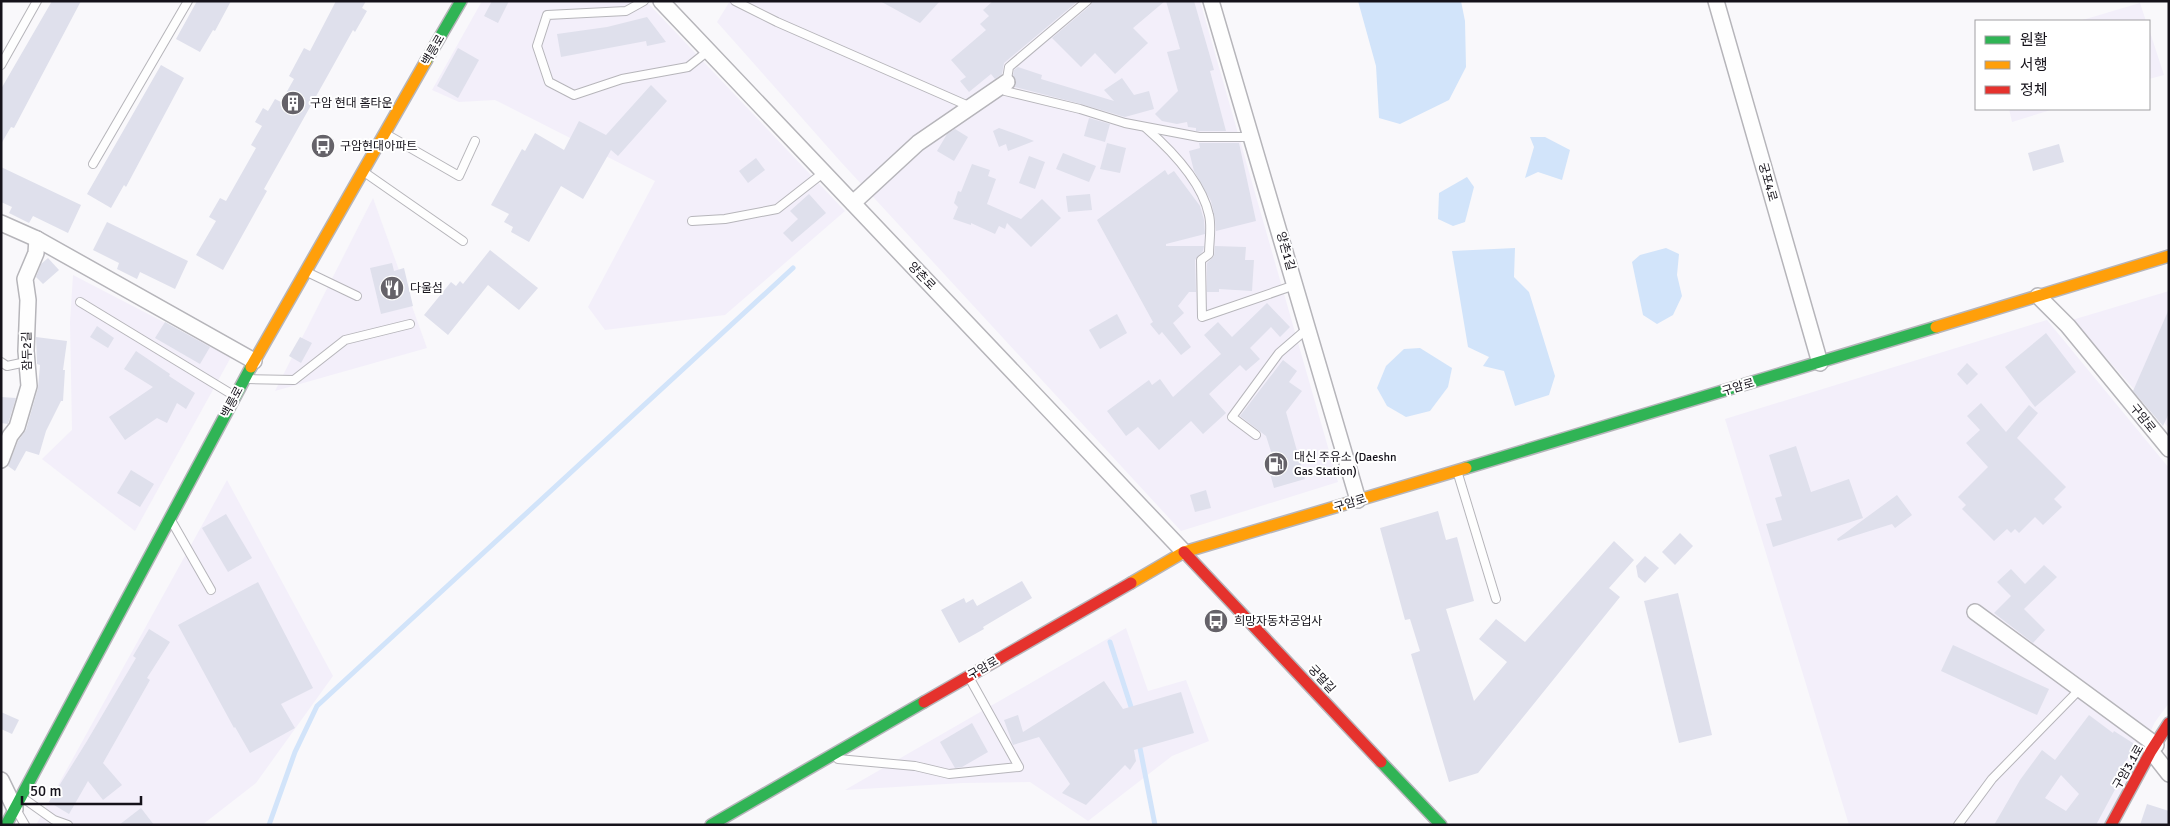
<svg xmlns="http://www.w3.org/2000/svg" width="2170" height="826" viewBox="0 0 2170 826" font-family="Signika,'Noto Sans KR',sans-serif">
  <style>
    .built { fill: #f3effa }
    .water { fill: #d2e4fa }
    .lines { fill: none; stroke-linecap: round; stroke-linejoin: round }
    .stream { stroke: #d2e4fa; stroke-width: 5 }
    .building { fill: #dfe0ec; fill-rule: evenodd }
    .lane-casing { stroke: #b6b5ba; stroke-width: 10 }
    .street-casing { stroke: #b6b5ba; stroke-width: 18 }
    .fast-casing { stroke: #b6b5ba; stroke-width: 14 }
    .slow-casing { stroke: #b6b5ba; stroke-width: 14 }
    .jam-casing { stroke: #b6b5ba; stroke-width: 14 }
    .lane { stroke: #fefefe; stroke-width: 8 }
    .street { stroke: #fefefe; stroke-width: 15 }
    .fast { stroke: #30b455; stroke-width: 11 }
    .slow { stroke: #ff9f0a; stroke-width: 11 }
    .jam { stroke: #e5322d; stroke-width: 11 }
    .labels { text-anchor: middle; stroke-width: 4; stroke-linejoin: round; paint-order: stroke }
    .street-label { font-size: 12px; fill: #15121a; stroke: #fff }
    .poi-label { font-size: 12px; fill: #15121a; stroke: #fff; text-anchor: start }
  </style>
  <rect width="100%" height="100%" fill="#f9f8fb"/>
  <g class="built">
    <path d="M482 1H646L845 211 725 315 605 330 588 307 655 181 495 100 459 102 432 90Z"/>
    <path d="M730 1H1200L1338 482 1181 531 840 161 717 22Z"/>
    <path d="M2140 3 2146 21H2079Z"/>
    <path d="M2149 29 2164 75 2149 79Z"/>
    <path d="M2009 109H2054L2012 122Z"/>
    <path d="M373 198 427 348 275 391Z"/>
    <path d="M73 275 231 357 135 531 42 459 72 430 70 322Z"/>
    <path d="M2169 291V428L2072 320Z"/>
    <path d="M2047 320 2169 468V703L2155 722 2105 825H1849L1725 419Z"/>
    <path d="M227 480 333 676 256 783 202 825H36Z"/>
    <path d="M1126 628 1148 691 1186 680 1209 741 1172 756 1088 821 1030 782 963 783 845 790Z"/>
  </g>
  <g class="water">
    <path d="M1358 1H1461L1465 21 1466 67 1449 100 1400 124 1379 118 1376 66Z"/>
    <path d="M1530 137H1545L1570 150 1562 180 1538 172 1525 178 1534 147Z"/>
    <path d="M1467 177 1474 187 1465 222 1453 226 1438 219 1439 193Z"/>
    <path d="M1515 248 1514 277 1529 292 1555 376 1549 395 1515 406 1504 371 1483 366 1489 357 1468 347 1452 251Z"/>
    <path d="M1666 248 1679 254 1677 275 1682 296 1673 315 1657 324 1643 315 1632 262 1640 255Z"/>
    <path d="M1420 348 1452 368 1448 387 1430 411 1406 417 1387 406 1377 388 1386 366 1404 349Z"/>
  </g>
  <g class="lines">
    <g class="stream">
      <path d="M1110 642 1133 713"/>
      <path d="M1139 743 1155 825"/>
      <path d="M269 825 295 752 317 706 793 268"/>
    </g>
  </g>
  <g class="building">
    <path d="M52 1H81L14 128 11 127 1 144V89Z"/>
    <path d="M197 1H231L215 31 213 30 200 52 176 39Z"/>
    <path d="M336 1H366L362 8 367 11 355 32 353 30 328 75 264 189 267 191 223 270 196 255 216 221 209 217 220 198 226 201 256 148 251 145 262 126 255 122 263 108 268 111 275 99 281 102 294 79 289 76 304 48 310 51Z"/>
    <path d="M492 1H509L498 23 484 16Z"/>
    <path d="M880 1H940L920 23Z"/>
    <path d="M993 1H1078L1004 63 1002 74 995 79 991 74 969 92 960 81 966 77 951 60 986 30 980 24 989 16 983 10Z"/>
    <path d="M1092 1H1165L1133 28 1148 43 1115 74 1095 53 1081 67 1052 38 1091 5Z"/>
    <path d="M1166 1H1194L1214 70 1210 71 1226 131H1196V128L1188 127 1187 122 1177 124 1162 121 1155 114 1178 91 1167 52 1180 49Z"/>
    <path d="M647 17 666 42 647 46 646 41 561 57 557 34 607 27Z"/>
    <path d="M458 48 479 60 458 98 437 86Z"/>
    <path d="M161 65 184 78 126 187 124 185 111 208 87 194Z"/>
    <path d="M1018 67 1042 75 1041 79 1114 101 1104 90 1122 78 1134 95 1149 91 1154 109 1125 117 1081 104 1015 87 1016 81 1013 75 1014 70Z"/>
    <path d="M651 85 667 101 618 156 611 150 583 199 561 186 529 242 511 232 513 227 504 222 509 214 491 205 522 149 525 151 535 133 564 150 579 121 606 135Z"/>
    <path d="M1089 118 1110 124 1105 142 1084 136Z"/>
    <path d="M999 128 1024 137 1034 141 1008 151 1006 144 999 147 993 131Z"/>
    <path d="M955 129 968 137 954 161 937 151 947 134Z"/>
    <path d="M1107 143 1126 148 1120 173 1100 169Z"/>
    <path d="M1199 143H1239L1256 221 1216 231 1215 219 1211 201 1194 171 1189 151 1200 148Z"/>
    <path d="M2059 144 2064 162 2033 171 2028 153Z"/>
    <path d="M1063 153 1096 166 1089 182 1056 169Z"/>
    <path d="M1029 156 1045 162 1035 189 1019 183Z"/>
    <path d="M756 158 765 170 748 183 739 171Z"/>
    <path d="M972 164 990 170 988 176 996 179 987 204 1021 219 1042 199 1061 218 1031 247 1007 223 1005 229 999 226 995 234 971 223V225L953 219 958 207 954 203 958 191 961 192Z"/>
    <path d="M1 167 81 205 68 233 33 216 29 223 9 213 12 207 1 202Z"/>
    <path d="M1165 170 1168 175 1174 171 1200 206 1204 220 1205 234 1166 244V246H1204L1203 251 1195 260 1196 292H1189L1178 306 1184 313 1173 323 1191 347 1181 355 1162 332 1159 335 1150 324 1153 322 1097 220Z"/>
    <path d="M809 194 826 213 792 242 783 233 798 219 790 211Z"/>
    <path d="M1090 194 1092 210 1068 212 1066 196Z"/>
    <path d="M107 222 188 261 175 289 140 272 137 279 117 269 119 263 93 250Z"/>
    <path d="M1215 246 1246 247 1245 260H1254L1252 291 1219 289V292H1207V263L1214 256Z"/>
    <path d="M490 250 538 288 519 310 488 285 448 335 424 315 451 282 456 286 460 281 463 284Z"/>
    <path d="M48 258 59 270 43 284 36 277 41 264Z"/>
    <path d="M392 263 394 271 404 268 413 306 381 314 370 268Z"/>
    <path d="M1267 303 1290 327 1280 337 1271 327 1250 348 1260 359 1246 371 1240 365 1209 394 1226 413 1203 434 1191 421 1159 450 1138 427 1126 436 1107 411 1149 380 1152 385 1160 379 1173 397 1221 354 1204 335 1218 322 1232 337Z"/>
    <path d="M2169 309V413L2163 426 2133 391Z"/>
    <path d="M1117 314 1127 333 1100 349 1089 330Z"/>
    <path d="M165 322 210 347 200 364 155 338Z"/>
    <path d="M97 326 114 338 108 348 90 337Z"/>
    <path d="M2046 333 2076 372 2035 407 2005 367Z"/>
    <path d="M36 337 67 341 63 370H65L63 401H61L46 431 39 455 26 451 15 471 8 466 18 441 26 430 38 388 40 365 37 364Z"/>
    <path d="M300 337 312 343 301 363 289 356Z"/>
    <path d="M136 351 170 374 169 376 195 393 186 409 177 403 167 423 157 418 125 440 109 417 153 387 124 369Z"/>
    <path d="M1283 360 1297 371 1289 382 1302 391 1286 412 1305 479 1274 488 1268 466 1275 464 1266 436 1240 416Z"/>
    <path d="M1967 363 1978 374 1967 385 1957 374Z"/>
    <path d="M1 397 16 398 8 424 1 423Z"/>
    <path d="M1981 403 2006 432 2029 405 2038 413 2017 438 2066 487 2054 499 2062 507 2043 525 2035 517 2019 533 2015 529 2011 533 2007 529 1994 541 1962 509 1966 505 1958 497 1988 467 1966 443 1980 430 1967 416Z"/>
    <path d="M1796 446 1811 492 1849 479 1863 518 1773 547 1766 524 1782 520 1775 498 1782 496 1769 455Z"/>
    <path d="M131 470 154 484 140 507 117 493Z"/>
    <path d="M1206 490 1211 508 1195 512 1190 495Z"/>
    <path d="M1897 495 1912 515 1895 528 1892 524 1838 541 1837 539Z"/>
    <path d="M1438 511 1446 540 1457 537 1474 601 1446 609 1474 701 1507 662 1479 639 1496 619 1525 642 1614 541 1634 560 1609 588 1620 597 1478 773 1449 782 1411 654 1420 651 1410 619 1405 620 1380 528Z"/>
    <path d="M226 514 252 558 228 572 202 528Z"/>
    <path d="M1680 533 1693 546 1675 565 1662 552Z"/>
    <path d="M1645 556 1659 568 1645 583 1638 577 1636 566Z"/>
    <path d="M2044 565 2057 577 2024 609 2045 630 2033 643 1994 613 2011 596 1997 582 2011 569 2025 584Z"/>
    <path d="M1022 581 1032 598 983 627 984 629 959 643 941 610 964 598 966 603 973 599 977 606Z"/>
    <path d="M258 582 313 688 281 704 295 728 250 753 235 727 234 728 178 625Z"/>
    <path d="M1678 593 1712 735 1679 743 1644 601Z"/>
    <path d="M149 629 170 642 147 678 150 680 103 763 122 785 103 800 88 781 69 814 49 802 87 741 136 658 133 656Z"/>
    <path d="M1953 645 2049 689 2037 715 1941 671Z"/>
    <path d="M1104 681 1123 709 1181 692 1194 733 1134 750 1136 761 1130 770 1125 765 1086 805 1062 793 1070 784 1039 737 1013 745 1004 720 1018 715 1023 732Z"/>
    <path d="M1 712 19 720 12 734 1 729Z"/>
    <path d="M2089 715 2113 733 2114 731 2136 745 2115 778 2119 782 2096 825H1994L2020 780 2042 750 2055 760ZM2061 775 2079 794 2066 811 2045 798Z"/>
    <path d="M972 723 988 752 962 767 955 768 940 742Z"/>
    <path d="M2147 804 2169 811V825H2140Z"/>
    <path d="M141 808 154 825H119Z"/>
  </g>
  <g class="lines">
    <g class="lane-casing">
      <g id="lane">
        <path d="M644 1 626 11 547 15 537 46 549 82 574 95 622 79 688 67 708 51"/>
        <path d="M735 1 777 22 971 107"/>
        <path d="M1087 1 1009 67 1005 91 1080 109 1125 123 1199 137H1252"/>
        <path d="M1 65 37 1"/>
        <path d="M1146 128C1170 149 1202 182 1209 215 1212 227 1209 242 1209 254L1201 260 1202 317 1295 285"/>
        <path d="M386 134 459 176 475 141"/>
        <path d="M93 164 188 1"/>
        <path d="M364 172 463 241"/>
        <path d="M692 221 725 219 777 209 823 173"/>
        <path d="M307 272 357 296"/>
        <path d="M80 302 233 395"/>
        <path d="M1 362 7 366 26 362"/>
        <path d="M248 379 294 380 345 340 410 324"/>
        <path d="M1256 435 1232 417 1279 353 1308 328"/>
        <path d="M1458 474 1496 599"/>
        <path d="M172 522 211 590"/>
        <path d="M838 759 915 766 949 774 1019 767 970 679"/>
        <path d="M23 798 54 820 68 825"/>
        <path d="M17 811 25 825"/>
        <path d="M1958 825 1992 779 2080 689"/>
      </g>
    </g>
    <g class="street-casing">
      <g id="street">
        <path d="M661 1 1184 552"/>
        <path d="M1211 1 1358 500"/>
        <path d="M1716 1 1820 363"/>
        <path d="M853 203 918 143 1007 82"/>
        <path d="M1 223 37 239 254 361"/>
        <path d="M2038 296 2068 326 2169 449"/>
        <path d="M1 460 10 436 17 427 29 386 26 351 28 300 25 279 36 253 37 239"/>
        <path d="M1975 612 2156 745"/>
        <path d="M2151 751 2169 774"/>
        <path d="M1 780 15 809"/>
      </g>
    </g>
    <g class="fast-casing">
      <g id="fast">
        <path d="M426 61 461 1"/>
        <path d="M1466 468 1936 327"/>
        <path d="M1381 762 1441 825"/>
        <path d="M6 825 251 367"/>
        <path d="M711 825 924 702"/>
      </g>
    </g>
    <g class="slow-casing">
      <g id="slow">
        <path d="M1936 327 2169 256"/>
        <path d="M251 367 426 61"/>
        <path d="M1131 583 1184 552 1466 468"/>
      </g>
    </g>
    <g class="jam-casing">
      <g id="jam">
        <path d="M1184 552 1381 762"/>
        <path d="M924 702 1131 583"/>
        <path d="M2111 825 2151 751 2169 723"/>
      </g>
    </g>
    <use href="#lane" class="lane"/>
    <use href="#street" class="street"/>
    <use href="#fast" class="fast"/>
    <use href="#slow" class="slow"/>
    <use href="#jam" class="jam"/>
  </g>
  <defs>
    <g id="building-disc" transform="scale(1.25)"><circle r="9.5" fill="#656269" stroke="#fff"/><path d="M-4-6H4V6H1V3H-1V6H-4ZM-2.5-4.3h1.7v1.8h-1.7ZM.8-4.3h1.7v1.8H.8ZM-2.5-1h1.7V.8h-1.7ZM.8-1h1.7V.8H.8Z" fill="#fff"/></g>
    <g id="bus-disc" transform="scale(1.25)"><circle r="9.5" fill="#656269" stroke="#fff"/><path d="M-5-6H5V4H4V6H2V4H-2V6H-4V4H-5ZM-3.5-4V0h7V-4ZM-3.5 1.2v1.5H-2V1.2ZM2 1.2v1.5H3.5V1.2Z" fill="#fff"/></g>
    <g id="restaurant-disc" transform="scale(1.25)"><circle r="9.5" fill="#656269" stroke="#fff"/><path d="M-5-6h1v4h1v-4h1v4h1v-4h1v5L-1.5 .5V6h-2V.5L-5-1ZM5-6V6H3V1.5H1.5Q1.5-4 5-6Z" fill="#fff"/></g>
    <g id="fuel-disc" transform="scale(1.25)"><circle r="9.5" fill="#656269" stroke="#fff"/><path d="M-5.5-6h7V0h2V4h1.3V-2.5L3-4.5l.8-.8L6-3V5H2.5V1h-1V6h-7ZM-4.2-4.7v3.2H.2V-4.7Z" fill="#fff"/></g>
  </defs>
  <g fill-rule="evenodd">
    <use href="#building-disc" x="293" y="103"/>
    <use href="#bus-disc" x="323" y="146"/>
    <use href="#restaurant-disc" x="392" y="288"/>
    <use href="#fuel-disc" x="1276" y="464"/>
    <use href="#bus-disc" x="1216" y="621"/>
  </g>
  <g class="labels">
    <g class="street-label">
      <text transform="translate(433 50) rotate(-60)" y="4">백릉로</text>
      <text transform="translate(1768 182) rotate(74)" y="4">궁포4로</text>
      <text transform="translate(1286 251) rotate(74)" y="4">양촌1길</text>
      <text transform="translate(922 276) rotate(46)" y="4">양촌로</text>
      <text transform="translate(27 351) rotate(-91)" y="4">잠두2길</text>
      <text transform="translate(1738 387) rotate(-16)" y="4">구암로</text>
      <text transform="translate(232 402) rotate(-62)" y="4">백릉로</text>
      <text transform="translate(2143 418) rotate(51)" y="4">구암로</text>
      <text transform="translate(1350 503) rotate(-17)" y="4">구암로</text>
      <text transform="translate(983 668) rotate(-30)" y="4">구암로</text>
      <text transform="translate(1322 679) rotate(47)" y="4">궁멀길</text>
      <text transform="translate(2128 767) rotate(-60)" y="4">구암3.1로</text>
    </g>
    <g class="poi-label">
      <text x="310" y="107">구암 현대 홈타운</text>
      <text x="340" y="150">구암현대아파트</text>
      <text x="410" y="292">다울섬</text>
      <text x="1294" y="461">대신 주유소 (Daeshn<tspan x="1294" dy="14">Gas Station)</tspan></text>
      <text x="1234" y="625">희망자동차공업사</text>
    </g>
  </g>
  <rect width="2170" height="826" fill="none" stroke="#15121a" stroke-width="5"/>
  <rect x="1975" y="20" width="175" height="90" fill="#ffffff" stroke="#a1a0a3"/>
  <rect x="1985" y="36" width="25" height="8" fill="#30b455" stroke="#a1a0a3"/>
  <text x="2020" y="45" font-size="15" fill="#15121a">원활</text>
  <rect x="1985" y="61" width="25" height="8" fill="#ff9f0a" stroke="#a1a0a3"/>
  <text x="2020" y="70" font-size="15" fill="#15121a">서행</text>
  <rect x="1985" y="86" width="25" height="8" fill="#e5322d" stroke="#a1a0a3"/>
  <text x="2020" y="95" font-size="15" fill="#15121a">정체</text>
  <path d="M22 796v8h119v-8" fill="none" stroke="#15121a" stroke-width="2.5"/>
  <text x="30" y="796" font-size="15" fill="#15121a" stroke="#ffffff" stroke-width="4" paint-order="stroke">50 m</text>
</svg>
